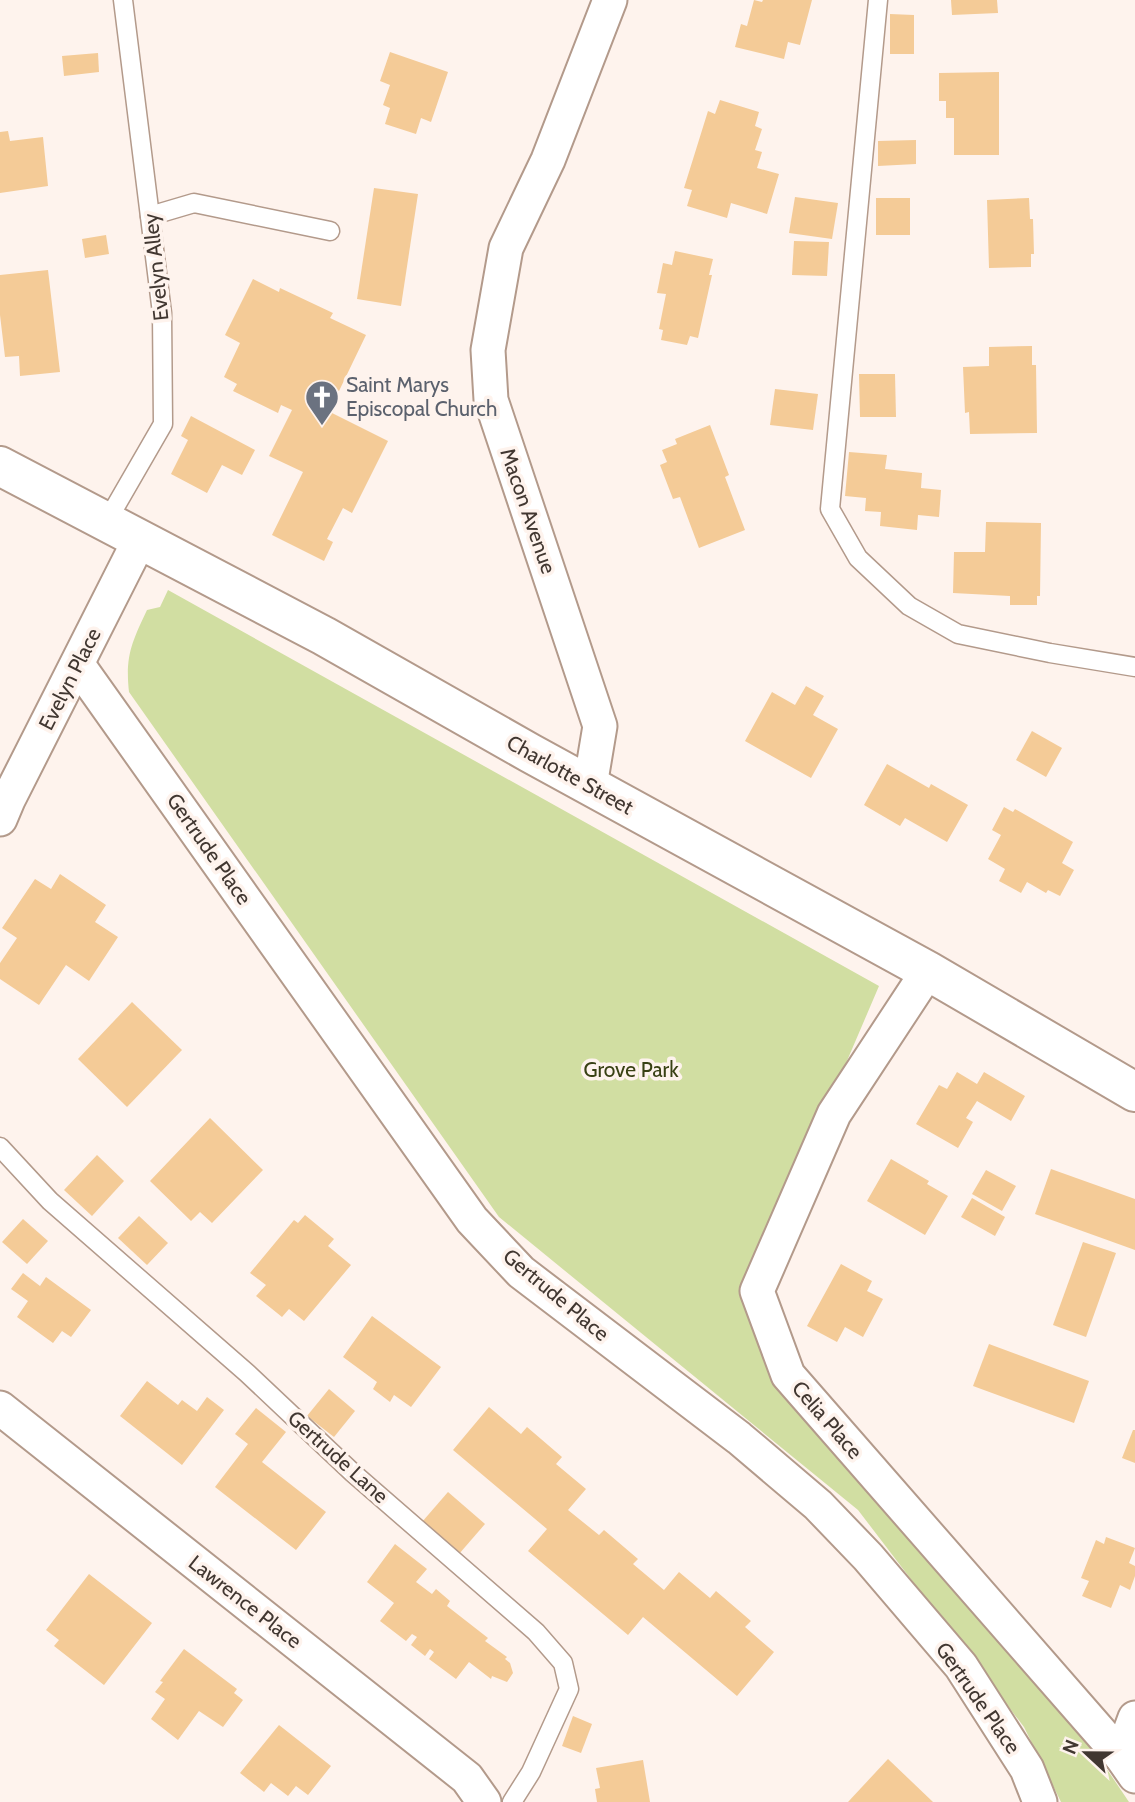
<svg xmlns="http://www.w3.org/2000/svg" width="1135" height="1802" viewBox="0 0 1135 1802" font-family="Cabin,sans-serif">
  <style>
    .green { fill: #d1dea2 }
    .building { fill: #f4cb97 }
    .lines { fill: none; stroke-linecap: round; stroke-linejoin: round }
    .service-casing { stroke: #b39a8b; stroke-width: 21 }
    .minor-casing { stroke: #b39a8b; stroke-width: 37 }
    .tertiary-casing { stroke: #b39a8b; stroke-width: 42 }
    .service { stroke: #fff; stroke-width: 18 }
    .minor { stroke: #fff; stroke-width: 33 }
    .tertiary { stroke: #fff; stroke-width: 38 }
    .labels { text-anchor: middle; stroke-width: 7; stroke-linejoin: round; paint-order: stroke }
    .street-label { font-size: 21px; fill: #413731; stroke: #fef3ed }
    .worship-label { font-size: 21px; fill: #5b616d; stroke: #fef3ed; text-anchor: start }
    .park-label { font-size: 21px; fill: #394114; stroke: #fef3ed }
  </style>
  <rect width="100%" height="100%" fill="#fef3ed"/>
  <path class="green" d="M168 590 879 986 749 1290 771 1379 1098 1756 1129 1802H1061L1024 1727 858 1510 499 1217 129 692C125 656 132 642 147 610L160 607Z"/>
  <g class="building">
    <path d="M754 0 762 2 763 0H812L800 45 788 42 784 59 735 47 741 24 747 26Z"/>
    <path d="M951 0H997L998 13 952 15Z"/>
    <path d="M890 14 914 15V54H890Z"/>
    <path d="M390 52 448 72 431 122 421 118 416 134 385 124 390 108 383 105 390 85 380 81Z"/>
    <path d="M98 53 99 72 64 76 62 56Z"/>
    <path d="M999 72V155H954V118H946V101H939V73Z"/>
    <path d="M720 100 759 112 755 126 762 129 755 150 762 152 757 168 779 174 767 214 731 203 727 218 687 206 692 190 684 188 708 111 715 114Z"/>
    <path d="M8 131 10 141 43 137 48 186 0 193V132Z"/>
    <path d="M916 140V164L878 166V141Z"/>
    <path d="M374 188 418 194 401 306 357 299Z"/>
    <path d="M795 197 838 203 832 239 789 233Z"/>
    <rect x="876" y="198" width="34" height="37"/>
    <path d="M1029 198 1030 219H1033L1034 254H1031V267L989 268 987 200Z"/>
    <path d="M106 235 109 254 85 258 82 239Z"/>
    <path d="M794 241 829 242 827 276 792 275Z"/>
    <path d="M675 251 713 259 709 275H712L698 338 690 336 687 345 661 340 663 330 659 329 666 294 657 293 663 263 672 265Z"/>
    <path d="M48 270 60 372 20 376 19 356 5 357 0 315V275Z"/>
    <path d="M253 279 279 292 280 288 333 313 330 318 366 335 339 391 332 387 322 408 388 441 352 513 343 508 327 539 333 542 324 561 272 535 303 472 269 456 292 410 281 405 278 413 233 391 237 384 224 377 240 343 225 335Z"/>
    <path d="M1032 346V365H1036L1037 433 970 434 969 412 965 413 963 367 989 366V347Z"/>
    <path d="M859 374H895L896 417H860Z"/>
    <path d="M775 389 818 394 813 430 770 425Z"/>
    <path d="M191 416 255 450 242 475 222 465 207 493 171 474 188 440 181 436Z"/>
    <path d="M710 425 729 475 725 477 745 530 699 548 680 497 673 499 660 465 667 462 662 450 677 444 675 439Z"/>
    <path d="M849 452 887 455 885 469 922 473 921 488 941 490 939 517 918 515 917 530 880 526 881 512 865 511 866 498 845 496Z"/>
    <path d="M986 522 1041 523 1040 596H1037V605H1010V596L953 593 954 552H985Z"/>
    <path d="M806 686 824 696 813 715 838 729 811 778 745 741 772 692 795 705Z"/>
    <path d="M1032 731 1062 748 1046 777 1016 760Z"/>
    <path d="M887 764 929 788 931 784 968 805 947 842 905 818 900 826 864 805Z"/>
    <path d="M1004 807 1013 812 1015 809 1073 842 1062 863 1074 870 1060 896 1048 890 1046 893 1027 882 1021 893 999 881 1005 869 988 859 1001 835 992 830Z"/>
    <path d="M60 874 106 905 95 922 118 937 89 981 66 965 39 1005 0 979V963L17 938 2 928 35 879 51 889Z"/>
    <path d="M132 1002 182 1050 127 1107 78 1059Z"/>
    <path d="M957 1072 977 1084 984 1072 1025 1096 1011 1121 977 1101 966 1118 973 1122 958 1148 916 1124 939 1085 947 1089Z"/>
    <path d="M210 1118 263 1170 212 1223 200 1212 191 1221 150 1181Z"/>
    <path d="M97 1155 124 1181 92 1216 64 1190Z"/>
    <path d="M891 1159 929 1181 927 1184 948 1196 925 1235 867 1201Z"/>
    <path d="M1051 1169 1135 1199V1250L1035 1214Z"/>
    <path d="M986 1170 1016 1186 1002 1211 972 1194Z"/>
    <path d="M972 1198 1005 1217 995 1236 961 1217Z"/>
    <path d="M305 1215 334 1239 328 1246 351 1265 304 1321 289 1309 282 1317 256 1296 266 1285 250 1273 294 1220 298 1223Z"/>
    <path d="M139 1216 168 1243 147 1265 118 1238Z"/>
    <path d="M23 1219 48 1241 27 1264 2 1242Z"/>
    <path d="M1083 1242 1116 1253 1086 1337 1053 1325Z"/>
    <path d="M841 1264 872 1281 867 1291 883 1299 863 1337 845 1327 837 1342 807 1326Z"/>
    <path d="M23 1273 40 1286 46 1277 91 1310 71 1337 62 1331 53 1343 17 1317 28 1301 11 1289Z"/>
    <path d="M372 1316 441 1367 411 1407 394 1395 390 1402 373 1389 377 1382 343 1357Z"/>
    <path d="M989 1344 1089 1381 1074 1423 973 1386Z"/>
    <path d="M147 1381 178 1405 182 1400 197 1411 207 1397 224 1410 182 1465 120 1416Z"/>
    <path d="M329 1389 355 1411 334 1437 307 1416Z"/>
    <path d="M489 1407 521 1434 527 1427 562 1457 556 1464 586 1489 568 1510 599 1535 604 1530 638 1559 633 1564 664 1590 679 1572 710 1598 716 1591 751 1621 745 1627 774 1652 737 1696 643 1617 628 1635 528 1551 547 1529 453 1450Z"/>
    <path d="M256 1408 286 1432 262 1462 326 1512 296 1550 215 1487 248 1444 235 1434Z"/>
    <path d="M1133 1430H1135V1463L1122 1458Z"/>
    <path d="M448 1492 485 1524 459 1554 422 1522Z"/>
    <path d="M1106 1537 1135 1548 1129 1563 1135 1566V1576L1130 1590 1120 1585 1111 1608 1082 1596 1089 1581 1081 1578 1096 1540 1104 1544Z"/>
    <path d="M395 1544 427 1569 416 1582 432 1594 436 1589 450 1601 447 1606 488 1638 485 1641 507 1657 505 1659 510 1663 513 1673 507 1682 492 1676 491 1679 469 1662 456 1679 429 1659 434 1652 430 1649 425 1656 411 1645 417 1637 412 1634 406 1641 380 1621 394 1603 367 1582Z"/>
    <path d="M89 1574 152 1623 104 1685 54 1646 59 1640 46 1630Z"/>
    <path d="M184 1649 237 1689 234 1693 243 1700 223 1727 199 1711 178 1740 151 1719 165 1699 155 1692 163 1682 160 1681Z"/>
    <path d="M573 1716 592 1724 581 1753 562 1746Z"/>
    <path d="M279 1725 331 1766 308 1795 296 1786 288 1796 271 1783 264 1792 240 1773Z"/>
    <path d="M888 1759 933 1802H848Z"/>
    <path d="M643 1760 650 1802H597L595 1789 600 1788 596 1768Z"/>
  </g>
  <g class="lines">
    <g class="service-casing">
      <g id="service">
        <path d="M878 0 830 509 858 558 909 606 958 634 1050 653 1135 667"/>
        <path d="M150 216 194 203 330 231"/>
        <path d="M107 521 163 424 162 313 123 0"/>
        <path d="M0 1147 50 1201 247 1373 353 1473 536 1632 563 1663 569 1689 531 1772 512 1802"/>
      </g>
    </g>
    <g class="minor-casing">
      <g id="minor">
        <path d="M78 665 472 1220 521 1272 739 1438 818 1505 868 1557 961 1666 1027 1769 1040 1802"/>
        <path d="M590 786 600 726 491 400 488 350 506 248 548 160 610 0"/>
        <path d="M0 819 8 800 140 539"/>
        <path d="M928 971 834 1114 757 1291 788 1375 1121 1756 1135 1776"/>
        <path d="M0 1408 467 1778 484 1802"/>
        <path d="M1121 1756 1135 1718"/>
      </g>
    </g>
    <g class="tertiary-casing">
      <path id="tertiary" d="M0 466 324 636 530 753 928 971 1135 1092"/>
    </g>
    <use href="#service" class="service"/>
    <use href="#minor" class="minor"/>
    <use href="#tertiary" class="tertiary"/>
  </g>
  <defs>
    <g id="church-pin" transform="scale(1.75)"><path d="M0 17L-7.5 6A9.5 9.5 0 1 1 7.5 6Z" fill="#6b7280" stroke="#fef3ed"/><path d="M-1.2-6h2.4v3.5h3.3v2.4h-3.3V6h-2.4V-.1h-3.3v-2.4h3.3Z" fill="#fff"/></g>
  </defs>
  <g fill-rule="evenodd">
    <use href="#church-pin" x="322" y="397"/>
  </g>
  <g class="labels">
    <g class="street-label">
      <text transform="translate(156 267) rotate(-96)" y="7">Evelyn Alley</text>
      <text transform="translate(528 511) rotate(71)" y="7">Macon Avenue</text>
      <text transform="translate(70 679) rotate(-63)" y="7">Evelyn Place</text>
      <text transform="translate(570 775) rotate(29)" y="7">Charlotte Street</text>
      <text transform="translate(209 849) rotate(55)" y="7">Gertrude Place</text>
      <text transform="translate(556 1295) rotate(40)" y="7">Gertrude Place</text>
      <text transform="translate(827 1420) rotate(49)" y="7">Celia Place</text>
      <text transform="translate(338 1457) rotate(42)" y="7">Gertrude Lane</text>
      <text transform="translate(245 1602) rotate(38)" y="7">Lawrence Place</text>
      <text transform="translate(978 1698) rotate(55)" y="7">Gertrude Place</text>
    </g>
    <g class="worship-label">
      <text x="346" y="392">Saint Marys<tspan x="346" dy="24">Episcopal Church</tspan></text>
    </g>
    <g class="park-label">
      <text x="631" y="1077">Grove Park</text>
    </g>
  </g>
  <g transform="translate(1086 1753) rotate(292)" stroke="#fef3ed" stroke-width="5" paint-order="stroke">
  <path d="M0-5L12 26L0 18L-12 26Z" fill="#413731"/>
  <text y="-10" font-size="19" font-weight="bold" text-anchor="middle" fill="#413731">N</text>
  </g>
</svg>
